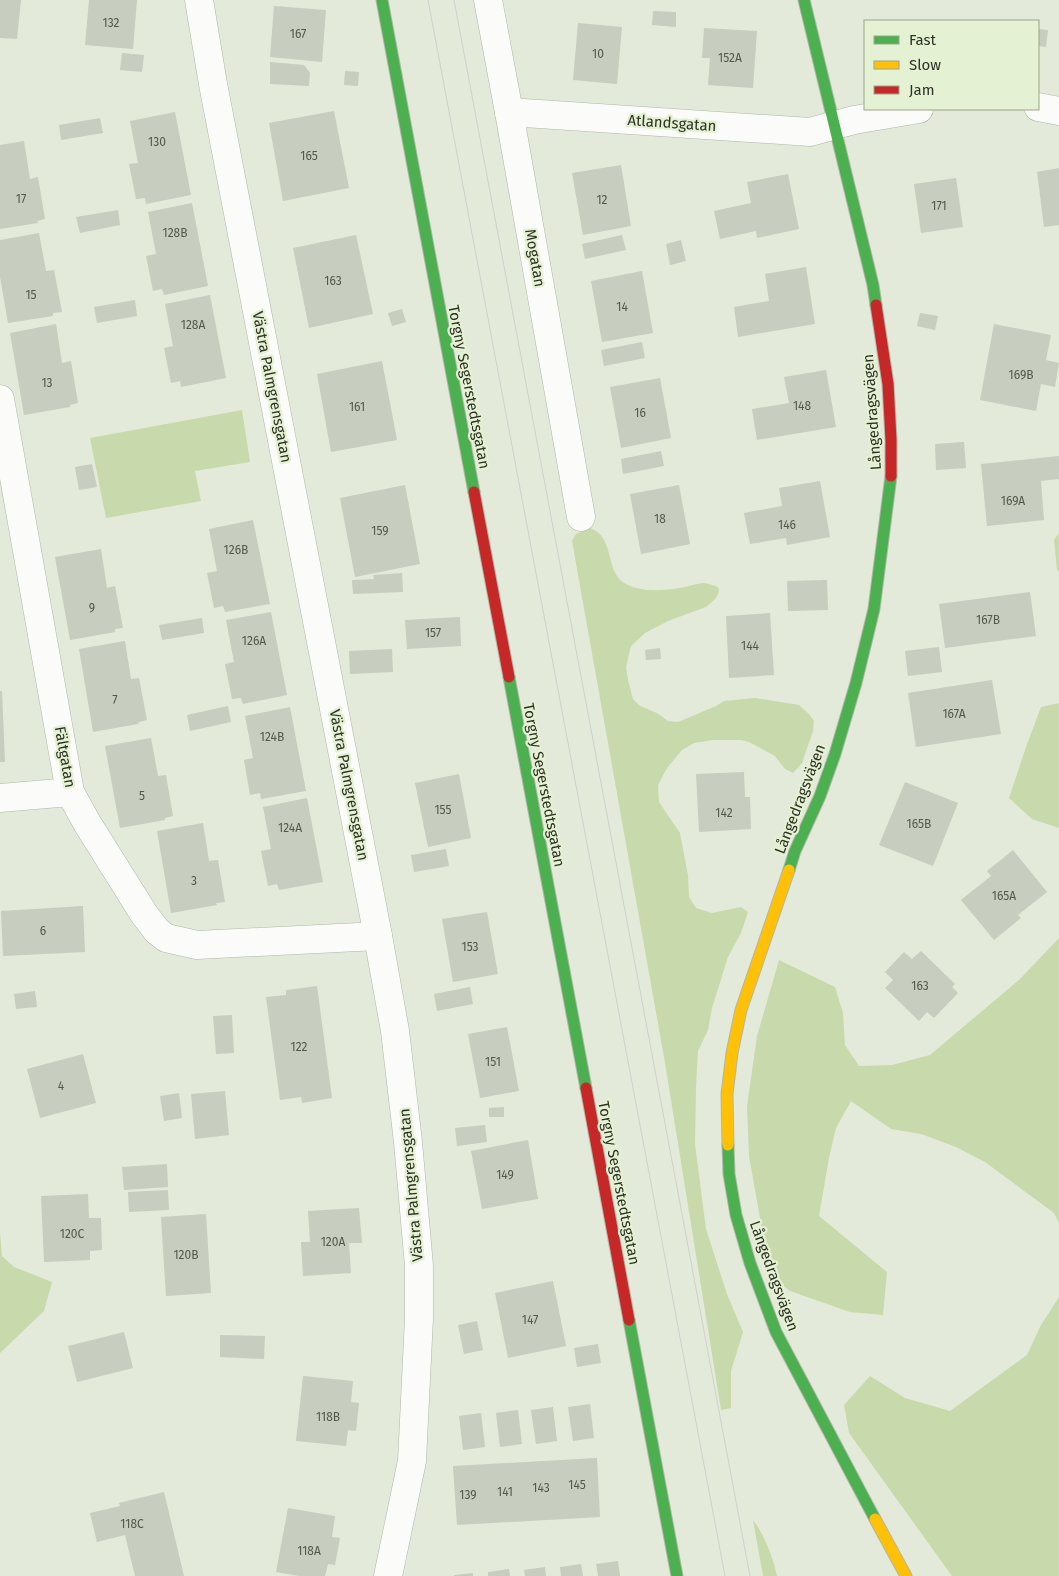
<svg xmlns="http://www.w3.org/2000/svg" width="1059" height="1576" viewBox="0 0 1059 1576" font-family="'Fira Sans',sans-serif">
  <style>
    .green { fill: #c8daac }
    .building { fill: #c7cdbf }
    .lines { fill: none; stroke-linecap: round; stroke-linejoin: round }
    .street-casing { stroke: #b0b6a9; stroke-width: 29 }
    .fast-casing { stroke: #b0b6a9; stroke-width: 13 }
    .slow-casing { stroke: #b0b6a9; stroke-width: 13 }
    .jam-casing { stroke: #b0b6a9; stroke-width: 13 }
    .street { stroke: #fbfcf9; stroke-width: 28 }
    .fast { stroke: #4caf50; stroke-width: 11 }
    .slow { stroke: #ffc107; stroke-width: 11 }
    .jam { stroke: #c62828; stroke-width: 11 }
    .tram { stroke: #cfd1cd; stroke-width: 1 }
    .labels { text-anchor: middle; stroke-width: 4.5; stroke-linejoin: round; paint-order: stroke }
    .number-label { font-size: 12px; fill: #54584c }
    .street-label { font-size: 15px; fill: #2d3126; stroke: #e4f1d2 }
  </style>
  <rect width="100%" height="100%" fill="#e3ead9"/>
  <g class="green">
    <path d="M242 410 250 462 195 471 201 501 106 518 90 438Z"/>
    <path d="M590 528C616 537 604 573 626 584 640 592 664 591 679 588 687 587 695 584 702 583 707 583 713 585 718 587L719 591 716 598 706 607 668 621 645 633 631 646 626 667 628 680 633 699 640 706 657 713 668 721 678 722 716 706 724 701 755 698 799 705 809 714 814 721 813 731 802 763 793 773 785 769 775 756 749 742 741 740H713L694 743 682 750 667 768 658 785 659 802 680 833 688 875 689 897 696 908 712 913 741 907 748 912 741 933 728 957 712 1008 708 1030 698 1051 696 1088 695 1144 706 1229 727 1294 743 1332 731 1371V1408L721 1410 665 1063 572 541 576 534Z"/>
    <path d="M1059 533V571L1057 570 1054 540Z"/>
    <path d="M1059 703V828L1032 819 1009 798 1027 744 1041 707Z"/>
    <path d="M1059 938V1223L1054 1213 985 1162 956 1147 921 1134 891 1129 851 1101 836 1128 829 1158 819 1216 887 1272 883 1315 850 1312 790 1291 770 1275 749 1156 747 1106 757 1036 779 960 835 987 843 1013 845 1045 859 1066 892 1065 930 1055 1020 979Z"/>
    <path d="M0 1232 2 1256 14 1267 52 1282 44 1311 0 1353Z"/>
    <path d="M1059 1297V1576H952L849 1433 844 1405 870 1376 905 1398 950 1411 1027 1355 1041 1325Z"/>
    <path d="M753 1520C765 1536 773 1557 777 1576H763Z"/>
  </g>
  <g class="building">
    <path d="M0 0H21L17 39 0 38Z"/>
    <path d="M89 0H137L133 49 85 45Z"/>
    <path d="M274 6 326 10 322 62 270 57Z"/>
    <path d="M653 11 676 12V27L652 25Z"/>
    <path d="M578 23 622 27 617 84 573 80Z"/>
    <path d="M704 28 757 31 753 88 708 85 710 58H702Z"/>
    <path d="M1038 29 1048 30 1046 47 1038 46Z"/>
    <path d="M122 53 144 55 142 72 120 70Z"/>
    <path d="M270 62 304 65 310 73 309 86 270 84Z"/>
    <path d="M345 71 359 72 358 86 344 85Z"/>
    <path d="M334 111 349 188 283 201 269 123Z"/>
    <path d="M175 112 191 195 146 204 145 198 136 199 129 164 138 163 130 121Z"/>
    <path d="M100 118 103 133 61 140 59 125Z"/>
    <path d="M24 141 30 179 38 177 45 219 37 221 38 223 0 229V145Z"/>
    <path d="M621 165 631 226 583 235 572 173Z"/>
    <path d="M1059 168V225L1044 227 1037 172Z"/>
    <path d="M788 174 799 229 757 238 756 231 720 239 714 211 751 203 747 182Z"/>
    <path d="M956 178 963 227 921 233 914 184Z"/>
    <path d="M192 203 208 286 164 295 162 289 153 291 146 256 156 254 148 212Z"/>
    <path d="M118 210 120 225 80 233 76 217Z"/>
    <path d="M39 233 46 271 54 270 62 312 53 313V316L8 323 0 277V240Z"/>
    <path d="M356 235 373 314 309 328 293 248Z"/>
    <path d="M622 235 626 250 585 259 582 244Z"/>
    <path d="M681 240 686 261 670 265 666 244Z"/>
    <path d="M806 267 815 324 738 337 734 307 769 301 765 274Z"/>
    <path d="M642 271 653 333 602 342 591 281Z"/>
    <path d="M210 295 226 378 181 387 180 381 171 383 164 348 173 346 165 304Z"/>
    <path d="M135 300 137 316 97 323 94 307Z"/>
    <path d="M402 309 406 322 392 326 388 313Z"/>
    <path d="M920 313 938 316 935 330 917 326Z"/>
    <path d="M56 324 62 363 71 361 78 403 70 405V407L24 415 10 333Z"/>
    <path d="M994 324 1051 335 1046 360 1059 363 1055 387 1041 384 1036 411 980 400Z"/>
    <path d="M642 342 645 358 604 366 601 350Z"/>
    <path d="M382 361 397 440 331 452 317 374Z"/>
    <path d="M826 370 836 427 757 440 752 409 789 403 784 377Z"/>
    <path d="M660 378 671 438 621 448 610 387Z"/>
    <path d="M964 442 966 468 936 470 935 444Z"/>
    <path d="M661 451 664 466 623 474 621 459Z"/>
    <path d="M1059 456V479L1041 481 1044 520 987 526 981 464Z"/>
    <path d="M92 464 97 487 79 490 75 467Z"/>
    <path d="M820 481 830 537 787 545 786 538 750 544 744 513 782 506 779 488Z"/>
    <path d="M405 485 420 564 355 577 340 498Z"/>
    <path d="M679 485 690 544 641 554 630 494Z"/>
    <path d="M253 520 270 604 225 612 223 606 214 608 207 573 217 571 209 529Z"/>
    <path d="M101 549 107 588 115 586 123 628 115 629V632L70 640 55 557Z"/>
    <path d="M402 573 403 592 353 594 352 580 374 579 373 575Z"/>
    <path d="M827 580 828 610 788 611 787 581Z"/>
    <path d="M1030 592 1036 636 945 648 939 604Z"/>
    <path d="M271 612 287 695 243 704 241 698 232 699 225 664 234 662 226 620Z"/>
    <path d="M770 613 774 675 729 678 726 616Z"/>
    <path d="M460 617 461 646 407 649 405 620Z"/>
    <path d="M202 618 204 633 162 640 159 625Z"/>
    <path d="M125 641 131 679 139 678 147 720 139 722 138 724 93 732 79 649Z"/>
    <path d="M939 647 942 672 908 676 905 651Z"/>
    <path d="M660 648 661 659 646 660 645 650Z"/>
    <path d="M392 649 393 672 350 674 349 651Z"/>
    <path d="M992 680 1001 734 916 747 908 693Z"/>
    <path d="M0 691H2L5 762H0Z"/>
    <path d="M228 706 231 722 190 731 187 715Z"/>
    <path d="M290 707 306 791 261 799 260 793 250 795 244 760 253 758 245 716Z"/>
    <path d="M151 738 158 776 166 775 173 816 165 818V820L120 828 105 746Z"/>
    <path d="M744 772 745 797H750L751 829 699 832 696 774Z"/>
    <path d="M459 774 471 838 428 847 415 783Z"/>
    <path d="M905 782 958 803 933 866 879 845Z"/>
    <path d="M307 798 323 882 279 890 277 884 268 886 261 851 271 849 263 807Z"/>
    <path d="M203 823 209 861 218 860 225 902 216 903 217 905 171 913 157 831Z"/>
    <path d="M446 849 449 866 414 872 411 855Z"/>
    <path d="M1013 850 1047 892 1018 915 1021 918 994 940 961 900 991 876 987 871Z"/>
    <path d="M83 906 85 952 3 956 1 911Z"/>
    <path d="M487 912 498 974 453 982 442 919Z"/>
    <path d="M921 951 955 984 952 987 958 993 934 1018 927 1012 919 1021 885 988 893 980 885 972 904 952 912 959Z"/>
    <path d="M317 986 332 1098 302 1103 301 1097 280 1100 266 997 286 995V990Z"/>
    <path d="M470 987 473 1004 437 1011 434 994Z"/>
    <path d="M35 991 37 1007 16 1009 14 994Z"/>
    <path d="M232 1015 234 1053 216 1054 213 1016Z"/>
    <path d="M507 1027 519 1091 480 1098 468 1034Z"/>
    <path d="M83 1054 96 1103 40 1118 27 1069Z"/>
    <path d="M225 1091 229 1135 195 1139 191 1094Z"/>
    <path d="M179 1093 182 1118 164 1121 160 1096Z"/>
    <path d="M504 1107V1117H489V1108Z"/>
    <path d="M485 1125 487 1142 457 1146 455 1128Z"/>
    <path d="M528 1140 538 1199 482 1209 471 1151Z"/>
    <path d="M167 1164 168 1187 124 1190 122 1167Z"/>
    <path d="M168 1190 169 1210 129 1212 128 1192Z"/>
    <path d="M88 1194 89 1218H101L102 1250 90 1251V1260L44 1262 41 1196Z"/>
    <path d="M359 1208 362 1243H349L351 1273 303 1276 301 1242H310L308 1211Z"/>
    <path d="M206 1214 211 1293 166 1296 161 1217Z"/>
    <path d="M553 1281 566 1346 508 1358 495 1293Z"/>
    <path d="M477 1321 483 1350 464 1354 458 1325Z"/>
    <path d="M124 1332 133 1368 77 1382 68 1346Z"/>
    <path d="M220 1335 265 1336 264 1359 220 1357Z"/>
    <path d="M598 1344 601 1363 577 1367 574 1348Z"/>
    <path d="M303 1376 353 1381 351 1402 359 1403 356 1431 348 1430 346 1446 296 1441Z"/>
    <path d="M590 1404 594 1438 573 1441 568 1407Z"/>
    <path d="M553 1407 557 1441 536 1444 531 1410Z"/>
    <path d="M518 1410 522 1444 500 1447 496 1413Z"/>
    <path d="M481 1413 485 1447 463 1450 459 1416Z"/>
    <path d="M597 1458 600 1517 457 1525 453 1466Z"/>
    <path d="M164 1492 184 1576H135L125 1535 97 1542 90 1513 120 1506 119 1503Z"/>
    <path d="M288 1508 335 1516 332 1537 340 1538 335 1565 328 1564 325 1576H299L276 1572Z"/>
    <path d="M618 1561 620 1576H598L596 1564Z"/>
    <path d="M581 1564 583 1576H561L560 1567Z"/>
    <path d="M545 1567 546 1576H525L524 1570Z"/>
    <path d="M509 1569 510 1576H488V1572Z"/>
    <path d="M473 1573V1576H454V1575Z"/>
  </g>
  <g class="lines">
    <g class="street-casing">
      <g id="street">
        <path d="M199 0 213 84 378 936 395 1031 408 1142 419 1266V1318L412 1461 388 1576"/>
        <path d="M488 0 509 112 581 517"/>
        <path d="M1038 107 1059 111"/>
        <path d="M509 112 810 132 854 120 919 109"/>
        <path d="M0 399 70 792 87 823 144 914 157 931 166 938 197 945 378 936"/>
        <path d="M0 798 70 792"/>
      </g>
    </g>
    <g class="fast-casing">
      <g id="fast">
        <path d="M382 0 474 492"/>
        <path d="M804 0 873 285 876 305"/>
        <path d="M509 677 586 1088"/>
        <path d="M789 870 795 851 820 796 835 754 856 683 874 609 891 476"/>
        <path d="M728 1145 729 1174 736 1215 750 1263 776 1332 875 1519"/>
        <path d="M629 1320 677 1576"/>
      </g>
    </g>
    <g class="slow-casing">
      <g id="slow">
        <path d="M728 1145 727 1094 732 1053 741 1010 789 870"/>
        <path d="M875 1519 906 1576"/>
      </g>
    </g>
    <g class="jam-casing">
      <g id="jam">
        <path d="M876 305 888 384 891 440V476"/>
        <path d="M474 492 509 677"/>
        <path d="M586 1088 629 1320"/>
      </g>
    </g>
    <use href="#street" class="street"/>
    <use href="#fast" class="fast"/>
    <use href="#slow" class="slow"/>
    <use href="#jam" class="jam"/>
    <g class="tram">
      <path d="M428 0 725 1576"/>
      <path d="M454 0 750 1576"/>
    </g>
  </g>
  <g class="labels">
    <g class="number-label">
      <text x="111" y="27">132</text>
      <text x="298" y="38">167</text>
      <text x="598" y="58">10</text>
      <text x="730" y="62">152A</text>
      <text x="157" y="146">130</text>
      <text x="309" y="160">165</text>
      <text x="21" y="203">17</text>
      <text x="602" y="204">12</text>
      <text x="939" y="210">171</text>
      <text x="175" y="237">128B</text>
      <text x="333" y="285">163</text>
      <text x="31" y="299">15</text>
      <text x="622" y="311">14</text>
      <text x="193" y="329">128A</text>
      <text x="1021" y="379">169B</text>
      <text x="47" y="387">13</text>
      <text x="802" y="410">148</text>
      <text x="357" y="411">161</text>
      <text x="640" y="417">16</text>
      <text x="1013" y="505">169A</text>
      <text x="660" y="523">18</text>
      <text x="787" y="529">146</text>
      <text x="380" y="535">159</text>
      <text x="236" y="554">126B</text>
      <text x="92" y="612">9</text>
      <text x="988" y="624">167B</text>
      <text x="433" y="637">157</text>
      <text x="254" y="645">126A</text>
      <text x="750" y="650">144</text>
      <text x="115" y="704">7</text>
      <text x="954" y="718">167A</text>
      <text x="272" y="741">124B</text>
      <text x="142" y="800">5</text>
      <text x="443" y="814">155</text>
      <text x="724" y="817">142</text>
      <text x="919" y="828">165B</text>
      <text x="290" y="832">124A</text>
      <text x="194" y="885">3</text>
      <text x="1004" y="900">165A</text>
      <text x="43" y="935">6</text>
      <text x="470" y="951">153</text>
      <text x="920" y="990">163</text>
      <text x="299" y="1051">122</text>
      <text x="493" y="1066">151</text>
      <text x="61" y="1090">4</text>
      <text x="505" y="1179">149</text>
      <text x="72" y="1238">120C</text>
      <text x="333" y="1246">120A</text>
      <text x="186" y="1259">120B</text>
      <text x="530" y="1324">147</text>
      <text x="328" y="1421">118B</text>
      <text x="577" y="1489">145</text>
      <text x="541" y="1492">143</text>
      <text x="505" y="1496">141</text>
      <text x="468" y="1499">139</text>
      <text x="132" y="1528">118C</text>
      <text x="309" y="1555">118A</text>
    </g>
    <g class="street-label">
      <text transform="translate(672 123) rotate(4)" y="5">Atlandsgatan</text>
      <text transform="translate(535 258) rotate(80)" y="5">Mogatan</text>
      <text transform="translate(272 387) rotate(79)" y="5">Västra Palmgrensgatan</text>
      <text transform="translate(469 387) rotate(79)" y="5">Torgny Segerstedtsgatan</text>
      <text transform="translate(872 412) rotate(-94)" y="5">Långedragsvägen</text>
      <text transform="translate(65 757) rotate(80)" y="5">Fältgatan</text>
      <text transform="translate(349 785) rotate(79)" y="5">Västra Palmgrensgatan</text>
      <text transform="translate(544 785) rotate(79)" y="5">Torgny Segerstedtsgatan</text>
      <text transform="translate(800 799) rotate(-69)" y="5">Långedragsvägen</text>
      <text transform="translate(619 1183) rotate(79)" y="5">Torgny Segerstedtsgatan</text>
      <text transform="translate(411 1185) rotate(-95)" y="5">Västra Palmgrensgatan</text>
      <text transform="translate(774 1276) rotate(70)" y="5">Långedragsvägen</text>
    </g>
  </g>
  <rect x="864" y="20" width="175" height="90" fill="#e4f1d2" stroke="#9ba48d"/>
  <rect x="874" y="36" width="25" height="8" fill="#4caf50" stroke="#9ba48d"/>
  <text x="909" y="45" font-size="15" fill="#2d3126">Fast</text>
  <rect x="874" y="61" width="25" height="8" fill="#ffc107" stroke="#9ba48d"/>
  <text x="909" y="70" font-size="15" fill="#2d3126">Slow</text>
  <rect x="874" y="86" width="25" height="8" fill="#c62828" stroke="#9ba48d"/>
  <text x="909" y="95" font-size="15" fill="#2d3126">Jam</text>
</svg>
